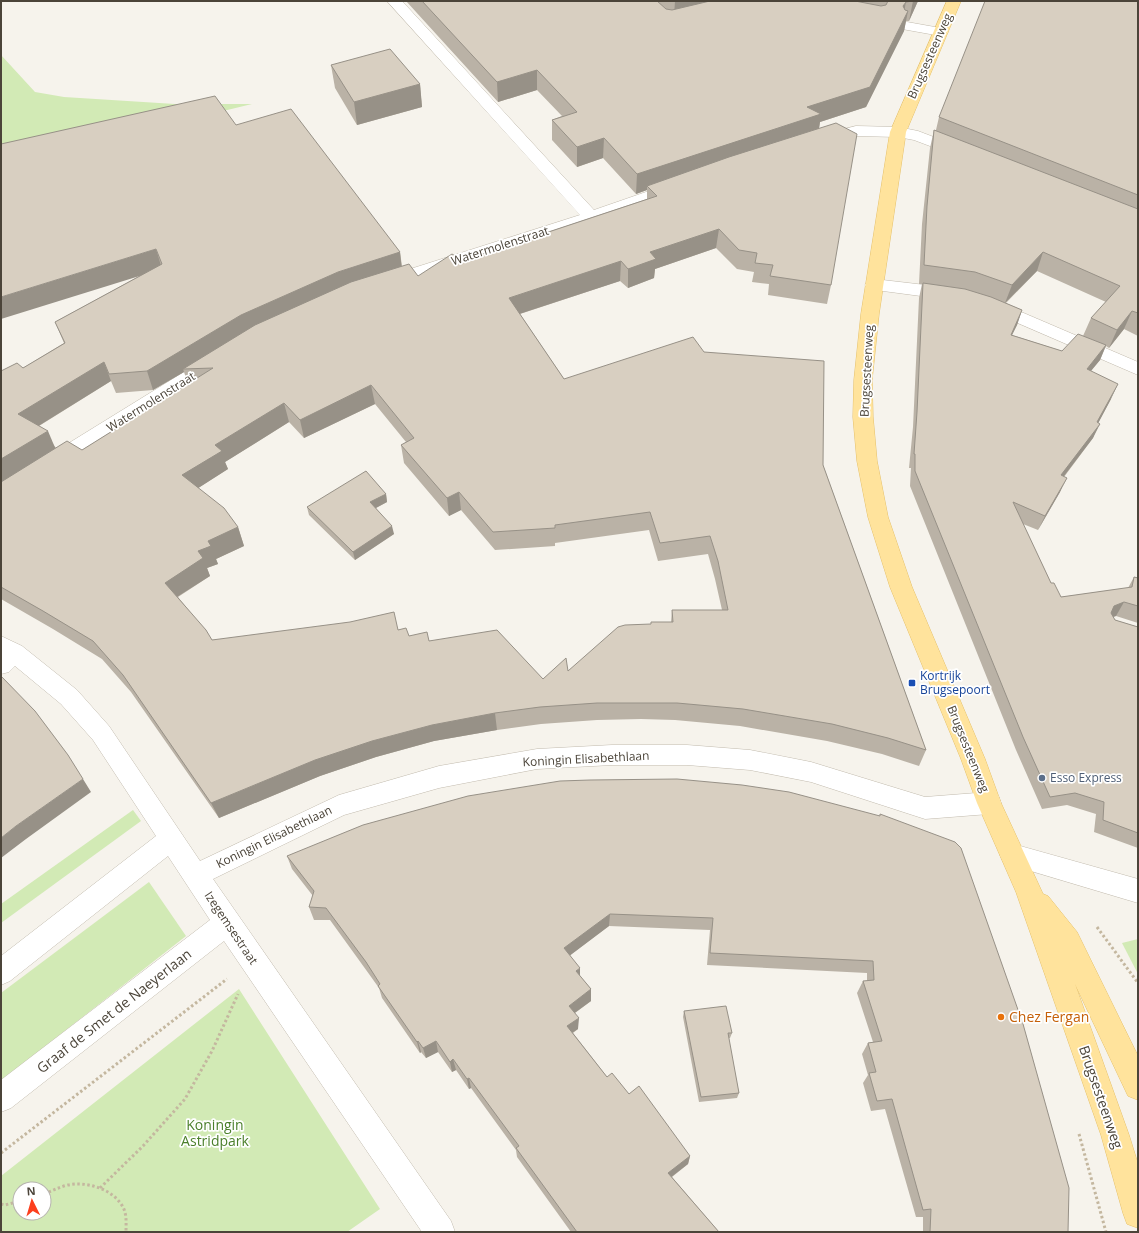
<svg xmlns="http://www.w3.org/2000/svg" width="1139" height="1233" viewBox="0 0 1139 1233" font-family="'Open Sans',sans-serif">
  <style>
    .green { fill: #d2eab5; fill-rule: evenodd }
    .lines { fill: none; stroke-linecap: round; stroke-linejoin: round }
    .minor-casing { stroke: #c2bbae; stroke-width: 1 }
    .major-casing { stroke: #e6c16a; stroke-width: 1 }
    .path { stroke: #c4b79f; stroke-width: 3; stroke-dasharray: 2.5 2.5; stroke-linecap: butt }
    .minor { fill: #fff; fill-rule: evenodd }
    .major { fill: #ffe39c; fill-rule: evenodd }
    .wall { fill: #bab2a6; fill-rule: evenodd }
    .shaded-wall { fill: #979187 }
    .building { fill: #d8cfc1; stroke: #979187; fill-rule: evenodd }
    .transit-dot { fill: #1a4fb4; stroke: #fff; stroke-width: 1.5 }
    .service-dot { fill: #5c6f8a; stroke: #fff; stroke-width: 1.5 }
    .food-dot { fill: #e8710a; stroke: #fff; stroke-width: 1.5 }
    .labels { text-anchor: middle; stroke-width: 3.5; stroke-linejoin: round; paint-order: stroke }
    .street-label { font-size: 12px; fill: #4b4439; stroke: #fff }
    .transit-label { font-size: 12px; fill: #164399; stroke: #fff; text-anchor: start }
    .service-label { font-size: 12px; fill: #4e5e75; stroke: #fff; text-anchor: start }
    .near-street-label { font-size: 14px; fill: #4b4439; stroke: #fff }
    .near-food-label { font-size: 14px; fill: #c56008; stroke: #fff; text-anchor: start }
    .near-park-label { font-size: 14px; fill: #4a7f2a; stroke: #fff }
  </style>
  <rect width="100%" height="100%" fill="#f6f3ec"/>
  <g class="green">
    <path d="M1 55 35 92 64 97 175 104H252L1 165Z"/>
    <path d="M133 810 141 821 1 923V904Z"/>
    <path d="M149 882 186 936 1 1081V993Z"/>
    <path d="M1138 939V974L1122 943Z"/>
    <path d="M239 989 380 1209 347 1232H1V1176ZM20 1189H44V1213H20Z"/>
  </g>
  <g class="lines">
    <g class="minor-casing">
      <g id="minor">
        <path d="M387 1H402L594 210 669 184 675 182 681 184 683 187 681 190 597 221 394 286 388 288 382 286 379 282 382 278 580 215Z"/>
        <path d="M907 22 946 29 948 32 946 35 941 36 902 29 900 26 902 23Z"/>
        <path d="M856 126 898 127 918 131 965 149 967 152 965 155 959 157 914 140 898 137 856 136 823 144 817 142 815 139 817 136Z"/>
        <path d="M874 279 951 288 957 290 960 294 957 298 951 300 868 289 865 285 868 281Z"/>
        <path d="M991 299 1138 362V375L985 309 982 305 985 301Z"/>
        <path d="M212 357 219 359 221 363 219 367 8 500 1 503V485L205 359Z"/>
        <path d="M1 636 22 646 77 690 109 726 200 861 339 795 439 766 537 749 612 745H687L750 750 811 762 925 797 989 792 998 795 1001 803 998 811 989 814 925 819 811 782 750 770 687 765H612L537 769 439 788 344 815 213 879 451 1221 455 1232H422L224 941 11 1108 1 1112V1080L210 920 168 856 10 981 1 985V956L156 836 93 740 61 704 15 666 9 672 1 674Z"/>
        <path d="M1013 844 1138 879V903L1004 863 1000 855 1004 847Z"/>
      </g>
    </g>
    <g class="major-casing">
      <path id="major" d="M947 1H961L906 132 879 314 872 380 873 417 877 461 888 517 912 587 985 759 1001 803 1043 894 1048 896 1077 932 1138 1056V1100L1128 1096 1075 984 1129 1135 1138 1164V1228L1127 1224 1123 1213 1101 1135 1016 892 977 803 961 759 890 587 868 517 857 461 853 417 854 380 861 314 890 132Z"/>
    </g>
    <g class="path">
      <path d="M1097 927 1138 983"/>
      <path d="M1079 1134 1106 1232"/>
      <path d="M1 1153 227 979"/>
      <path d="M100 1188 143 1146 185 1099 212 1051 238 994"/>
      <path d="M44 1194C52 1191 59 1187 68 1185 87 1181 113 1189 123 1207 127 1215 126 1223 126 1232"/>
      <path d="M1 1204 5 1205 20 1201"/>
    </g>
    <use href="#minor" class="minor"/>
    <use href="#major" class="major"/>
  </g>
  <g class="wall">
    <path d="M406 1H918L909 21H906L904 31 866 107 820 122 819 129 831 285 827 304 768 295 769 284 752 282 754 272 737 269 716 248 655 269 654 278 628 288 620 281 520 314 564 379 704 352 823 465 926 750 919 766 882 754 827 741 740 726 675 720 641 719 597 720 541 724 497 730 434 741 376 757 320 776 219 818 131 692 102 659 53 629 1 599V371L23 368 64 343 55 322 141 275 236 125 400 252 402 266 418 276 462 260 473 257 647 199V190L636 194 603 158 577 167 552 140V120L562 116 537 90 498 102ZM184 372 188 384 82 450 56 448 39 426 111 381 116 393 153 390ZM375 404 406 442 401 445 404 463 449 516 461 510 495 550 555 546V543L649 530 658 561 708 554 715 579 722 610H672L671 622 651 624 568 671 543 679 429 641 409 636 398 630 212 640 178 597 210 576 207 568 218 564 216 559 244 546 238 527 198 488 228 469 225 462 289 422 304 438Z"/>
    <path d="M1138 1V336L1124 329 1109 348 1106 346 1100 360 1091 371 1111 399 1098 423 1093 438 1064 477 1060 492 1038 530 1023 524 1051 583 1061 597 1128 588 1134 577 1138 578V623L1116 616 1113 617 1115 620 1138 627V848L1094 832 1096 814 1067 805 1042 809 1016 750 910 486 911 468H909L913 427 919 298 922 284H919L922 224 930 148 934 130H936L939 117ZM1037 271 1106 302 1091 318 1083 336 1062 351 1012 335 1017 325 1022 310 1006 303Z"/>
    <path d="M331 65 420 84 422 107 357 125 335 88Z"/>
    <path d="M386 494 387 502 376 508 394 534 355 560 309 515 307 507Z"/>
    <path d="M789 792 1068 1232H923V1217H916L885 1109 871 1111 863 1083 868 1075 862 1054 868 1043 873 1042 857 993 863 981H867V973L707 965 710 930 609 926 570 955 580 976 591 989V1001L575 1013 578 1029 573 1033 607 1077 629 1094 690 1156 688 1164 672 1177 719 1232H571L517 1157 516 1150 471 1088 469 1089 456 1070 452 1072 438 1052 426 1058 421 1052 420 1053 382 998 379 988 369 974 330 920H314L309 907 313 896 292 869 287 856Z"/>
    <path d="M684 1011 732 1033 730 1038H728L739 1093 737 1098 699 1102 683 1017Z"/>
  </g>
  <g class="shaded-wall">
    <path d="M675 1H731L674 17Z"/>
    <path d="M913 1H918L909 21Z"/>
    <path d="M906 2 902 22 903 6Z"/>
    <path d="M908 11 904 31 866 107 820 122 818 134 647 186V190L636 194 637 174 807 107Z"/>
    <path d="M537 70V90L498 102 497 82Z"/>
    <path d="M420 84 422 107 357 125 354 102Z"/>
    <path d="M604 138 603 158 577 167V147Z"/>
    <path d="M719 229 716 248 655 269 654 278 628 288V269L650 252Z"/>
    <path d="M156 249 162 269 1 319V297Z"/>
    <path d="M400 252 402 271 183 369 184 372 153 390 147 371 241 315 338 272Z"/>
    <path d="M1043 252 1037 271 1005 303 1012 285Z"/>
    <path d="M621 261 620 281 510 317 509 298Z"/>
    <path d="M1022 310 1017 325 1005 349 1011 335Z"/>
    <path d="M1132 311 1124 329 1109 348 1117 330Z"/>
    <path d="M1106 345 1100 360 1080 384 1087 369Z"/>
    <path d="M104 362 111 381 27 433 18 414Z"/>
    <path d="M1118 384 1111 399 1093 433 1100 424 1093 438 1054 489 1061 475 1097 422Z"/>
    <path d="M371 385 375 404 304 438 300 420Z"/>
    <path d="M284 403 289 422 225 462 228 469 189 494 182 475 215 445Z"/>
    <path d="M48 431 56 450 1 483V459Z"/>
    <path d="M1067 478 1060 492 1038 530 1045 516Z"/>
    <path d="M459 492 461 510 449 516 447 498Z"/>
    <path d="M386 494 387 502 372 510 370 502Z"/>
    <path d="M392 526 394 534 355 560 353 552Z"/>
    <path d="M238 527 244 546 216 559 218 564 207 568 210 576 172 600 165 583 208 541Z"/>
    <path d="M1124 602 1116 616 1107 619 1114 606Z"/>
    <path d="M495 713 497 730 434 741 376 757 320 776 219 818 211 803 315 760 372 741 432 725Z"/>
    <path d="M83 779 91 792 26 839 1 858V838L16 826Z"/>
    <path d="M610 914 609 926 564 960V948Z"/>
    <path d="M580 968V979L576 971Z"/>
    <path d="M591 989V1001L569 1017V1006Z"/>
    <path d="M579 1018 578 1029 567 1036V1026Z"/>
    <path d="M418 1041 421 1052 420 1053 417 1042Z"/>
    <path d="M436 1041 438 1052 426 1058 423 1048Z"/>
    <path d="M453 1059 456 1070 452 1072 450 1062Z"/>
    <path d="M469 1078 471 1088 469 1089 467 1079Z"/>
    <path d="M690 1156 688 1164 666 1181 668 1173Z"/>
  </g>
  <g class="building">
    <path d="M422 1H657L666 9 672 10 710 1H855L881 6 886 5 888 1H913L906 2 903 6 905 10 908 11 870 87 807 107 821 114 637 174 604 138 577 147 552 120 577 112 537 70 497 82Z"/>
    <path d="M985 1H1138V195L939 117Z"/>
    <path d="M390 49 420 84 354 102 331 65Z"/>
    <path d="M215 96 236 125 291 109 400 252 338 272 241 315 147 371 109 374 104 362 18 414 48 431 1 459V371L17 363 23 368 65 343 55 322 162 264 156 249 1 297V144Z"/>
    <path d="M836 123 857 134 831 285 770 276 773 265 755 263 757 253 739 250 719 229 650 252 656 259 628 269 621 261 509 298 564 379 693 337 704 352 824 361 823 465 926 750 888 738 832 724 743 709 677 703H597L540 707 495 713 432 725 372 741 315 760 211 803 123 675 93 641 43 611 1 587V482L67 441 82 450 213 368 183 369 255 325 351 282 409 264 418 276 452 254 462 260 473 257 657 196 647 186 729 157ZM371 385 414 438 401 445 447 498 459 492 493 532 555 528V525L650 512 660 543 710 536 718 561 728 610H672L673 622H651V624L625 625 618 627 568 671 566 658 543 679 497 630 429 641 427 632 409 636 406 628 398 630 394 612 350 622 212 640 206 630 165 583 203 558 198 551 211 546 208 541 238 527 224 508 182 475 222 451 215 445 284 403 300 420Z"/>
    <path d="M934 130 1138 209V313L1132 311 1117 330 1091 318 1120 286 1043 252 1012 285 975 272 924 265 927 206Z"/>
    <path d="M923 283 965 289 991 297 1022 310 1011 335 1062 351 1078 334 1106 345 1087 369 1118 384 1097 422 1100 424 1061 475 1067 478 1045 516 1013 502 1051 583H1054L1061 597 1132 587 1134 577 1138 578V606L1124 602 1114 606 1111 613 1115 620 1138 627V833L1103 820 1104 802 1075 793 1050 797 1023 737 915 471V454H914L917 412Z"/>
    <path d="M366 471 386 494 370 502 392 526 353 552 307 507Z"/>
    <path d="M1 676 35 711 68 755 83 779 16 826 1 838Z"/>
    <path d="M677 779 742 785 789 792 880 816V814L955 842 961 848 1023 1024 1069 1188 1068 1232H930L931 1209 923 1210 892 1099 877 1101 869 1073 876 1072 868 1043 882 1041 863 981 874 980 873 961 710 953 713 918 610 914 564 948 580 968 576 971 591 989 569 1006 579 1018 567 1026 607 1077 612 1073 629 1094 639 1086 690 1156 668 1173 719 1232H577L516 1148 519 1146 469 1078 467 1079 453 1059 450 1062 436 1041 423 1048 418 1041 417 1042 378 986 380 984 366 962 326 908 309 907 314 891 287 856 363 825 468 796 560 781 590 780Z"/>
    <path d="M726 1006 732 1033H728L739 1093 701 1097 684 1011Z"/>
  </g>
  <rect class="transit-dot" x="908" y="679" width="8" height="8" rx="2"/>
  <circle class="service-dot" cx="1042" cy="778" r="4"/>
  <circle class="food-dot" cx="1001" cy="1017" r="4"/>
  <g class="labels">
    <g class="street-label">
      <text transform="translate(930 56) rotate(-66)" y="4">Brugsesteenweg</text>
      <text transform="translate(500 246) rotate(-18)" y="4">Watermolenstraat</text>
      <text transform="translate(867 371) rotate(-87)" y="4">Brugsesteenweg</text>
      <text transform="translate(151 402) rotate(-32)" y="4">Watermolenstraat</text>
      <text transform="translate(968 749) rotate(68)" y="4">Brugsesteenweg</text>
      <text transform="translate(586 759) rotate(-3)" y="4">Koningin Elisabethlaan</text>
      <text transform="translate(274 837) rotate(-26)" y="4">Koningin Elisabethlaan</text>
      <text transform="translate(231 928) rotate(56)" y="4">Izegemsestraat</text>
    </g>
    <g class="transit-label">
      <text x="920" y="680">Kortrijk<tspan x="920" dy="14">Brugsepoort</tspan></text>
    </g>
    <g class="service-label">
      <text x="1050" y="782">Esso Express</text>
    </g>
    <g class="near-street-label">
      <text transform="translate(114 1011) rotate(-38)" y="5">Graaf de Smet de Naeyerlaan</text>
      <text transform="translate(1101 1097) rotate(71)" y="5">Brugsesteenweg</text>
    </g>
    <g class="near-food-label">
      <text x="1009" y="1022">Chez Fergan</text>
    </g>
    <g class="near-park-label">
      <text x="215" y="1130">Koningin<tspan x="215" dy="16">Astridpark</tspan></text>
    </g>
  </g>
  <rect width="1139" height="1233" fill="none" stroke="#4b4439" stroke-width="4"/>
  <g transform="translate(32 1201) rotate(355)"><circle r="19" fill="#ffffff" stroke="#b7b4b0"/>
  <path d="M0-3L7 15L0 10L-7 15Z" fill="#fc3f1d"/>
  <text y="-6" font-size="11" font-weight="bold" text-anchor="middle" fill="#4b4439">N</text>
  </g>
</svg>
